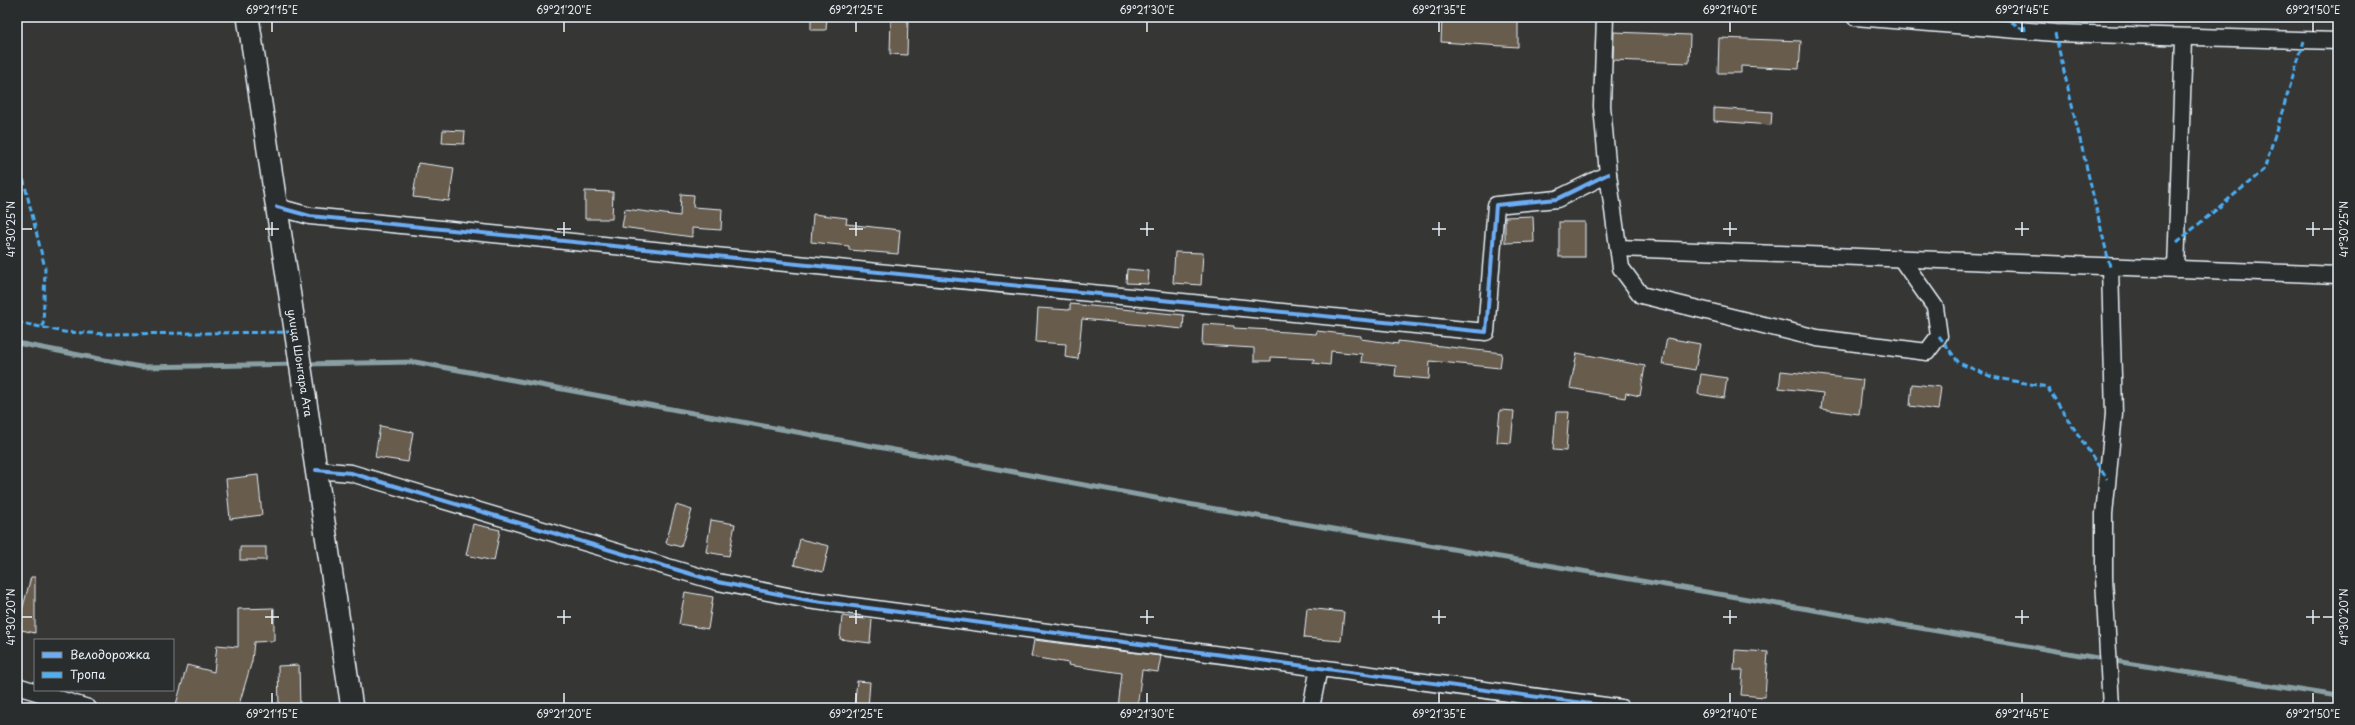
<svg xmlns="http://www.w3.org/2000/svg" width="2355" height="725" viewBox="0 0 2355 725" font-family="'Playpen Sans',sans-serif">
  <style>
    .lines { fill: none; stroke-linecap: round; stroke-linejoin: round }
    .stream { stroke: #899fa3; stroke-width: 5 }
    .building { fill: #675b4e; stroke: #e8f1f8 }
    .minor-casing { stroke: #e8f1f8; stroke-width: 19 }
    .major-casing { stroke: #e8f1f8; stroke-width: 24 }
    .minor { stroke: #2a2d2e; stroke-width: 16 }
    .major { stroke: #2a2d2e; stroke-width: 21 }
    .quiet { stroke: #4cb0f7; stroke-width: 3; stroke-dasharray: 6 3; stroke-linecap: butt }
    .cycleway-casing { stroke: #2a2d2e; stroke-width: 6 }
    .cycleway { stroke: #6dadf4; stroke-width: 4 }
    .ticks { fill: none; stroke: #e8f1f8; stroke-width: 1.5 }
    .labels { text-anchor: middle; stroke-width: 4; stroke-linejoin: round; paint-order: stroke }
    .street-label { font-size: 11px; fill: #e8f1f8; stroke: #2a2d2e }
    .neatline { fill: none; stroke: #e8f1f8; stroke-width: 1.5 }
    .ticks-label { font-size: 10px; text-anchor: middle; fill: #e8f1f8 }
  </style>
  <rect width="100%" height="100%" fill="#363634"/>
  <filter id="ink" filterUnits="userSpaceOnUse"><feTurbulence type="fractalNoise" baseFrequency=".025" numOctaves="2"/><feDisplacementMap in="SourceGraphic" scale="8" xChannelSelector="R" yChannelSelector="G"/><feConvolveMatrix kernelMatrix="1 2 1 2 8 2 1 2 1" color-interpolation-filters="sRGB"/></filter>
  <g filter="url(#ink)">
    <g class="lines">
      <g class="stream">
        <path d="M17 343 141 367 296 364"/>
        <path d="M304 364 415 362 1210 508 2133 664 2338 696"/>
      </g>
    </g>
    <g class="building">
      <path d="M811 17H827L826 30H811Z"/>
      <path d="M891 17H908L907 55 890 54Z"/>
      <path d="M1442 17H1518V47L1441 42Z"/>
      <path d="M1614 32 1690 35 1689 63 1613 60Z"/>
      <path d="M1719 38 1801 41 1799 69 1741 66V73H1718Z"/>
      <path d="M1714 108 1772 112 1771 125 1714 121Z"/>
      <path d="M443 130 465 131 464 144 442 143Z"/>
      <path d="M418 163 454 168 449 201 413 197Z"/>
      <path d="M585 191 613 192 612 219H585Z"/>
      <path d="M681 194 694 195 693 207 722 209 721 230 692 228V237L622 227 625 209 680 216Z"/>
      <path d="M813 214 847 218 846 224 900 230 898 254 849 250V246L811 242Z"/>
      <path d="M1533 216 1534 242 1505 243V217Z"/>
      <rect x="1559" y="222" width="26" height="35"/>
      <path d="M1175 252 1203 253 1201 285 1173 283Z"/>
      <path d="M1127 269 1149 271 1148 284 1126 283Z"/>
      <path d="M1070 304 1184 315 1183 329 1082 319 1078 359 1065 357 1066 344 1036 342 1038 308 1070 310Z"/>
      <path d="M1203 324 1234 326V328L1272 330V331L1316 334 1317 331 1361 336V339L1398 344V341L1502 353 1500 368 1430 361 1429 379 1395 376 1396 366 1361 362 1362 354 1331 351 1330 365 1313 363 1314 359 1271 357V361H1254V348L1202 345Z"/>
      <path d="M1667 338 1700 344 1695 370 1662 364Z"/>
      <path d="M1577 353 1645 366 1640 396 1626 393 1625 398 1570 388Z"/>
      <path d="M1781 371 1863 380 1859 414 1821 409 1823 393 1779 388Z"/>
      <path d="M1701 374 1727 378 1724 398 1698 394Z"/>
      <path d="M1912 384 1941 387 1938 410 1910 406Z"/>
      <path d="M1500 410 1514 411 1511 443 1497 442Z"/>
      <path d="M1556 412H1569L1566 451 1553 450Z"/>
      <path d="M380 426 413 432 408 462 375 457Z"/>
      <path d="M258 475 262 515 230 519 226 479Z"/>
      <path d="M676 505 692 510 681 547 666 543Z"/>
      <path d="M711 520 735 524 729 556 706 552Z"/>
      <path d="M473 524 500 530 494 561 466 555Z"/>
      <path d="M800 539 829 546 823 572 794 565Z"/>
      <rect x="240" y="547" width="26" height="13"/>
      <path d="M31 577H35V633L17 629Z"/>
      <path d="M685 592 713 597 708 629 679 624Z"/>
      <path d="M274 608V641L254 642 252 661 238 708H175L187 665 214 672 217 645 238 647V609Z"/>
      <path d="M1307 608 1344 612 1341 641 1304 638Z"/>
      <path d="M842 616 872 620 870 643 840 639Z"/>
      <path d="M1034 640 1161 656 1158 672 1142 670 1137 708H1118L1122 673 1068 665 1069 663 1031 657Z"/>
      <path d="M1735 650 1768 652 1765 697 1741 695 1743 670H1734Z"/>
      <path d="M299 665 300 708H279L278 666Z"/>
      <path d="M857 681 870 682 868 708H854Z"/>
    </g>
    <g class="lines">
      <g class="minor-casing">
        <g id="minor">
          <path d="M1605 17 1602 106 1608 174 1621 268 1641 295 1817 338 1927 352 1939 336 1935 307 1902 260"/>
          <path d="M1855 17 2055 33 2338 41"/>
          <path d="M277 207 310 216 1486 332 1496 205 1557 199 1608 174"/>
          <path d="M1618 248 2338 275"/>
          <path d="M2110 267 2114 414 2104 514V578L2111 708"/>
          <path d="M2176 269 2184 39"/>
          <path d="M316 470 351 473 718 582 808 600 1621 708"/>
          <path d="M17 686 88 708"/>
          <path d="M1311 708 1319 668"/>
        </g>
      </g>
      <g class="major-casing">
        <path id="major" d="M248 17 352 708"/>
      </g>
      <use href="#minor" class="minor"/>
      <use href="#major" class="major"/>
      <g class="quiet">
        <path d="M2004 17 2025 31"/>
        <path d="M2023 17 2025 31"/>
        <path d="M2055 33 2110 267"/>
        <path d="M17 153 45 268 43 328"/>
        <path d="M2177 242 2264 170 2304 41"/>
        <path d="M17 322 64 332 108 334 295 332"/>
        <path d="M1939 336 1959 363 1992 377 2047 387 2107 479"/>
      </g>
      <g class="cycleway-casing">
        <g id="cycleway">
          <path d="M277 207 310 216 1486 332 1496 205 1557 199 1608 174"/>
          <path d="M316 470 351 473 718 582 808 600 1621 708"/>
        </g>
      </g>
      <use href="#cycleway" class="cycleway"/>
    </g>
  </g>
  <path class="ticks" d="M272 22V32M564 22V32M856 22V32M1147 22V32M1439 22V32M1730 22V32M2022 22V32M2313 22V32M272 222V236M564 222V236M856 222V236M1147 222V236M1439 222V236M1730 222V236M2022 222V236M2313 222V236M22 229H32M265 229H279M557 229H571M849 229H863M1140 229H1154M1432 229H1446M1723 229H1737M2015 229H2029M2306 229H2320M2323 229H2333M272 610V624M564 610V624M856 610V624M1147 610V624M1439 610V624M1730 610V624M2022 610V624M2313 610V624M22 617H32M265 617H279M557 617H571M849 617H863M1140 617H1154M1432 617H1446M1723 617H1737M2015 617H2029M2306 617H2320M2323 617H2333M272 693V703M564 693V703M856 693V703M1147 693V703M1439 693V703M1730 693V703M2022 693V703M2313 693V703"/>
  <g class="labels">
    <g class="street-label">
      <text transform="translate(300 363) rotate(81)" y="4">улица Шонгара Ата</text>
    </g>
  </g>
  <rect width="2355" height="725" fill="none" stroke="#2a2d2e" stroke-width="44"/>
  <rect x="34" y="639" width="140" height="52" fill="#2a2d2e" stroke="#767b7f"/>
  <rect x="42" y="652" width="20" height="6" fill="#6dadf4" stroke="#767b7f"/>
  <text x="70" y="659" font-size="12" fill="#e8f1f8">Велодорожка</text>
  <rect x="42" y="672" width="20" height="6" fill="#4cb0f7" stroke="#767b7f"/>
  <text x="70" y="679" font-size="12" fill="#e8f1f8">Тропа</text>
  <rect x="22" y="22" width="2311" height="681" class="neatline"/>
  <g class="ticks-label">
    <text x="272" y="14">69°21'15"E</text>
    <text x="564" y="14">69°21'20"E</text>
    <text x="856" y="14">69°21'25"E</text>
    <text x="1147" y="14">69°21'30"E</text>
    <text x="1439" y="14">69°21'35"E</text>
    <text x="1730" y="14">69°21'40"E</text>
    <text x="2022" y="14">69°21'45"E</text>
    <text x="2313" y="14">69°21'50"E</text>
    <text transform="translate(11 229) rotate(-90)" y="4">41°30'25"N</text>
    <text transform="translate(2344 229) rotate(-90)" y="4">41°30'25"N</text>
    <text transform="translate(11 617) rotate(-90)" y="4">41°30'20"N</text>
    <text transform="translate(2344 617) rotate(-90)" y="4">41°30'20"N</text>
    <text x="272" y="718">69°21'15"E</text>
    <text x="564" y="718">69°21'20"E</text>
    <text x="856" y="718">69°21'25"E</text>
    <text x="1147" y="718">69°21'30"E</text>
    <text x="1439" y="718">69°21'35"E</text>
    <text x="1730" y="718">69°21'40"E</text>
    <text x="2022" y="718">69°21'45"E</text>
    <text x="2313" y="718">69°21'50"E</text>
  </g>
</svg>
